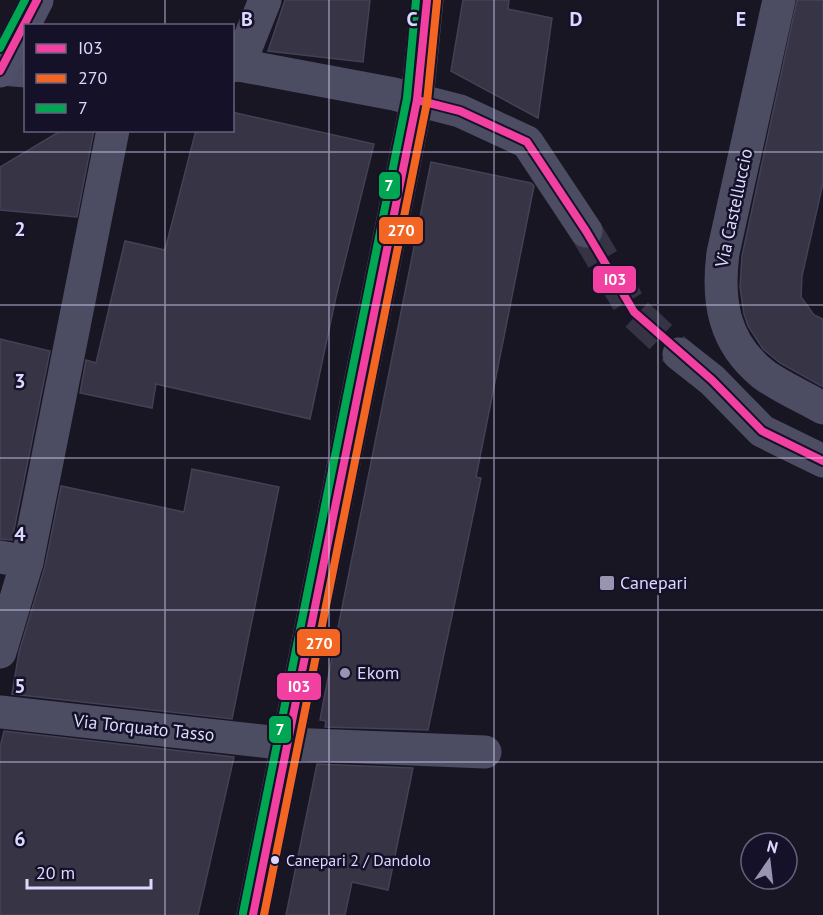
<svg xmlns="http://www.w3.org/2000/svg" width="823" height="915" viewBox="0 0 823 915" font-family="'PT Sans',sans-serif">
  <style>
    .building { fill: #363445; stroke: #444156; stroke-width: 1.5 }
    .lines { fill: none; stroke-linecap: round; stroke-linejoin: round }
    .street-tunnel { stroke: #353344; stroke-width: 33; stroke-dasharray: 33 16; stroke-linecap: butt }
    .street { stroke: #4c4c63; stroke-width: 33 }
    .secondary { stroke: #4f4f69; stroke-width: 33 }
    .bus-1-casing { stroke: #141128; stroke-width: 12 }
    .bus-2-casing { stroke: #141128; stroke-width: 12 }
    .bus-3-casing { stroke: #141128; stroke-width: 12 }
    .bus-1 { stroke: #f240a1; stroke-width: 8 }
    .bus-2 { stroke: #f26522; stroke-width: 8 }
    .bus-3 { stroke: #00a651; stroke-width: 8 }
    .grid { fill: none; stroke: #dbd9fe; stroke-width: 1.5; stroke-opacity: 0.55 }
    .poi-dot { fill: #9795b1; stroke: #141128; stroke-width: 2 }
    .bus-dot { fill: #dbd9fe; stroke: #141128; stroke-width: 2 }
    .labels { text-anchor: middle; stroke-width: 5; stroke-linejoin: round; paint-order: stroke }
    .bus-label { font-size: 16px; fill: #dbd9fe; stroke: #141128; text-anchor: start }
    .street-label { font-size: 18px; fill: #dbd9fe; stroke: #141128 }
    .poi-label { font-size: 18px; fill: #dbd9fe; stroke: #141128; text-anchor: start }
    .grid-label { font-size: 20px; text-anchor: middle; font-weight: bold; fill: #dbd9fe; stroke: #141128; stroke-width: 5; stroke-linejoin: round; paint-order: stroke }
    .line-badge { stroke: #141128; stroke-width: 2 }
    .badge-label { font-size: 16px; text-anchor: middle; font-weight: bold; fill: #fff }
  </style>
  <rect width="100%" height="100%" fill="#181623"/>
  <g class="building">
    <path d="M285 0H370L363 62 268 51Z"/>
    <path d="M463 0H509L508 9 552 18 538 118 451 71Z"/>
    <path d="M797 0H823V183L802 276 801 297 814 315 823 319V387L780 363 763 349 748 326 744 314 740 287 742 256Z"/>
    <path d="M232 112 374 144 336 297 310 419 156 384 152 408 80 393 86 360 96 363 125 241 165 250 196 130H232Z"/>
    <path d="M62 130H94L77 217 0 210V167Z"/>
    <path d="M431 162 531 183 534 186 476 477 481 478 428 730 325 727 326 721 320 720 325 693Z"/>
    <path d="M0 339 50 351 12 540 0 539Z"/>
    <path d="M192 469 279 487 232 719 12 694 19 652 45 566 61 486 184 512Z"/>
    <path d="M4 731 234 757 198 915H0V747Z"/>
    <path d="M317 764 413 768 388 890 352 882 345 915H286Z"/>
  </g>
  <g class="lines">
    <path class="street-tunnel" d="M586 231 634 312 679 354"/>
    <g class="street">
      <path d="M779 0 723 253C717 300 723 342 763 374 780 387 804 397 823 408"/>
      <path d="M239 65 265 0"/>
      <path d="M232 66 239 65 394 94 460 111 527 142 586 231"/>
      <path d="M0 69 26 71"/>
      <path d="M679 354 712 380 762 431 823 461"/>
      <path d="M0 557 27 562"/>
      <path d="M0 652 27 562 113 130"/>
      <path d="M0 712 288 744 485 752"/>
    </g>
    <g class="secondary">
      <path d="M0 71 37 0"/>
      <path d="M253 915 417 100 427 0"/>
    </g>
    <g class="bus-1-casing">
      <g id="bus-1">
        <path d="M0 71 37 0"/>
        <path d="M417 100 460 111 527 142 586 231 634 312 712 380 762 431 823 461"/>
        <path d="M253 915 417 100 427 0"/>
      </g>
    </g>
    <g class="bus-2-casing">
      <path id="bus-2" d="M264 915 427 102 437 1"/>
    </g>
    <g class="bus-3-casing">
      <g id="bus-3">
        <path d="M0 48 25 0"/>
        <path d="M243 913 407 98 416 0"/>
      </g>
    </g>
    <use href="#bus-1" class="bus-1"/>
    <use href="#bus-2" class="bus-2"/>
    <use href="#bus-3" class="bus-3"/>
  </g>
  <path class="grid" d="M165 0V26M329 0V915M494 0V915M658 0V915M165 130V915M0 152H823M0 305H823M0 458H823M0 610H823M0 762H823"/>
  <g class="poi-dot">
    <rect x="599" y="575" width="16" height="16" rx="3"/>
    <circle cx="345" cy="673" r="6"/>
  </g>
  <circle class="bus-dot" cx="275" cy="860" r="5"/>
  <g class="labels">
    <g class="bus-label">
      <text x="286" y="866">Canepari 2 / Dandolo</text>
    </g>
    <g class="street-label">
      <text transform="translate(734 208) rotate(-78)" y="6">Via Castelluccio</text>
      <text transform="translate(144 728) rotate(6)" y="6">Via Torquato Tasso</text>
    </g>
    <g class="poi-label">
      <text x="620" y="589">Canepari</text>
      <text x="357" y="679">Ekom</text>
    </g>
  </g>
  <g class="grid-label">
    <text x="247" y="26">B</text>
    <text x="412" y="26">C</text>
    <text x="576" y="26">D</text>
    <text x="741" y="26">E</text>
    <text x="20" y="236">2</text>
    <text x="20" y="388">3</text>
    <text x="20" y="541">4</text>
    <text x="20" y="693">5</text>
    <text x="20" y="846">6</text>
  </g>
  <g class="line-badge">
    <rect x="378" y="171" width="23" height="29" rx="6" fill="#00a651"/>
    <rect x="378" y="216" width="46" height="29" rx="6" fill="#f26522"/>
    <rect x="592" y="265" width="45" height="29" rx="6" fill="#f240a1"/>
    <rect x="296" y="628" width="45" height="29" rx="6" fill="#f26522"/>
    <rect x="276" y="672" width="46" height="29" rx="6" fill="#f240a1"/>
    <rect x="268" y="715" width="24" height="29" rx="6" fill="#00a651"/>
  </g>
  <g class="badge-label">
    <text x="389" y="191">7</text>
    <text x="401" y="236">270</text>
    <text x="615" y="285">I03</text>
    <text x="319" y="649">270</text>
    <text x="299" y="692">I03</text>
    <text x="280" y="735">7</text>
  </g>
  <rect x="24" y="24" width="210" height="108" fill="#141128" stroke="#64617e" stroke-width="1.5"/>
  <rect x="36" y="44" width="30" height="9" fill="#f240a1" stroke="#64617e" stroke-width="1.5"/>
  <text x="78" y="54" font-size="18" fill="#dbd9fe">I03</text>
  <rect x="36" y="74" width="30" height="9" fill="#f26522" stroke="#64617e" stroke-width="1.5"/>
  <text x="78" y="84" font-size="18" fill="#dbd9fe">270</text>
  <rect x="36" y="104" width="30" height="9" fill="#00a651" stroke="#64617e" stroke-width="1.5"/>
  <text x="78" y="114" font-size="18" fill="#dbd9fe">7</text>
  <g transform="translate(769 861) rotate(14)"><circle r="28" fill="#141128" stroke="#64617e" stroke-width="1.5"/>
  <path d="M0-4.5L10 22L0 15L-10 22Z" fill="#9795b1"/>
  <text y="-9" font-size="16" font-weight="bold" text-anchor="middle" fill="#dbd9fe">N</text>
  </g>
  <path d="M27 879v9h124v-9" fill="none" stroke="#dbd9fe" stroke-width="3"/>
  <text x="36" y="879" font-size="18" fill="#dbd9fe" stroke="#141128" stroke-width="4.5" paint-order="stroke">20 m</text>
</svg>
